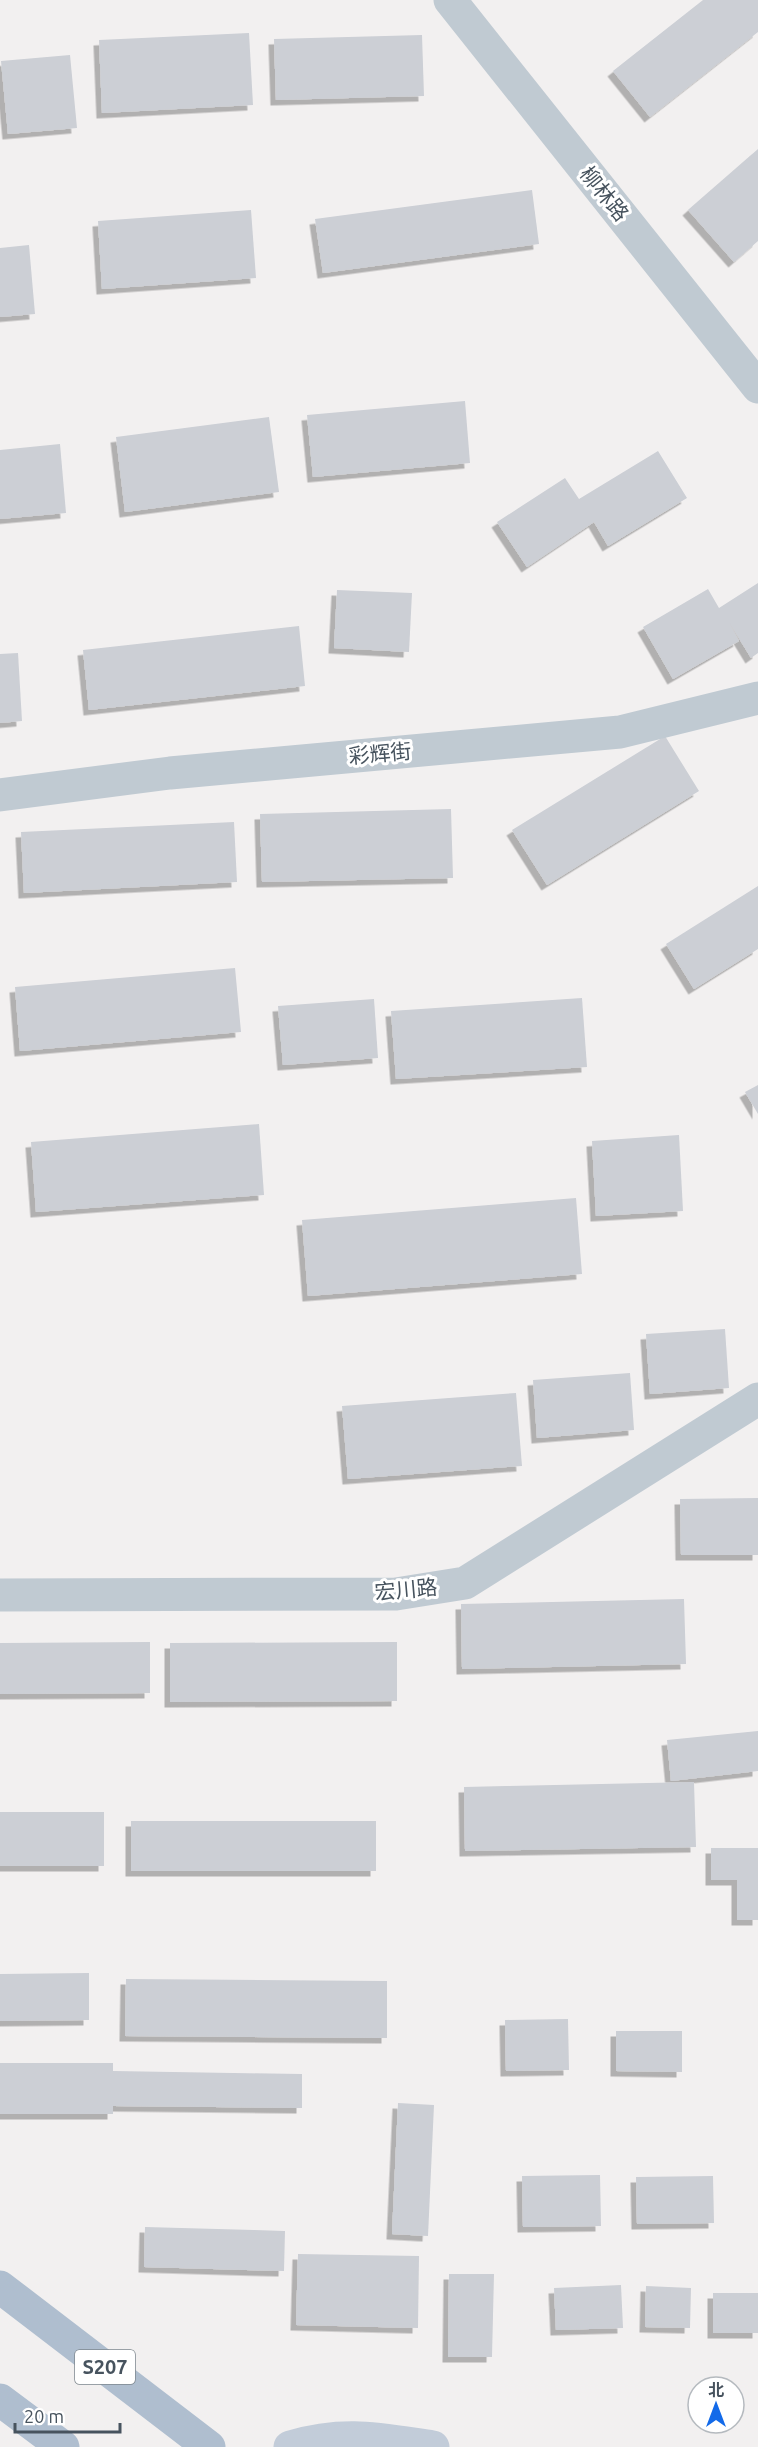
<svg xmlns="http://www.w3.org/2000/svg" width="758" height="2447" viewBox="0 0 758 2447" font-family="Ubuntu,'Noto Sans SC',sans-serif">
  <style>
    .building { fill: #cccfd5; filter: url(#shadow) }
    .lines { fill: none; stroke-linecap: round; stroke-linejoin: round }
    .street { stroke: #c0cad2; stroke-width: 33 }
    .secondary { stroke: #c2ccd9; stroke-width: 33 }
    .primary { stroke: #afbecf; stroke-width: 33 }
    .labels { text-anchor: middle; stroke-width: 6; stroke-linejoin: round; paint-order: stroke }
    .shield { fill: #fff; stroke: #7e878e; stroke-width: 1.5 }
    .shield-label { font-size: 20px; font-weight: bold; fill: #47535e }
    .street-label { font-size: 21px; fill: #47535e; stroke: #fff }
  </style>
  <defs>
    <filter id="shadow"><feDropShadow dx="-5.5" dy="5.5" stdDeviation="0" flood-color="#0004"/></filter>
  </defs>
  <rect width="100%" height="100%" fill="#f2f0f0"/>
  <g class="building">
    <path d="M703 0H758V32L650 117 613 71Z"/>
    <path d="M249 33 253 105 102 113 99 40Z"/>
    <path d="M422 35 424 96 276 100 274 39Z"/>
    <path d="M70 55 77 128 8 134 1 61Z"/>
    <path d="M758 149V241L734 262 688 210Z"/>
    <path d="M532 190 539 244 323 273 315 219Z"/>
    <path d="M251 210 256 278 102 289 98 221Z"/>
    <path d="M29 245 35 314 0 317V248Z"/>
    <path d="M465 401 470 463 313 477 307 415Z"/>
    <path d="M269 417 279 492 125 512 116 437Z"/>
    <path d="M60 444 66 513 0 519V450Z"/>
    <path d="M658 451 687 498 608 546 594 522 527 567 497 522 565 478 579 499Z"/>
    <path d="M758 583V653L751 658 729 622 739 641 673 679 643 627 708 589 719 608Z"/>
    <path d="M337 590 412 593 409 652 334 648Z"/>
    <path d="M299 626 305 686 89 710 83 650Z"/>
    <path d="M18 653 22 721 0 723V654Z"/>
    <path d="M665 736 699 791 547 885 512 830Z"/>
    <path d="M451 809 453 878 262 882 260 814Z"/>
    <path d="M234 822 237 882 24 893 21 832Z"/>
    <path d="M758 886V949L694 989 666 944Z"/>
    <path d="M235 968 241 1032 20 1051 15 987Z"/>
    <path d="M582 998 587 1067 396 1079 391 1011Z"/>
    <path d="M374 999 378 1058 283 1065 278 1006Z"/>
    <path d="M758 1085V1114L745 1092Z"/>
    <path d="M259 1124 264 1195 36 1212 31 1142Z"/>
    <path d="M679 1135 683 1211 596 1216 592 1141Z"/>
    <path d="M576 1198 582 1274 308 1296 302 1220Z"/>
    <path d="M725 1329 729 1388 650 1394 646 1334Z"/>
    <path d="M630 1373 634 1430 537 1438 533 1380Z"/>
    <path d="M516 1393 522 1466 348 1479 342 1406Z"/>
    <path d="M758 1498V1555H681L680 1499Z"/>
    <path d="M684 1599 686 1664 462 1669 461 1604Z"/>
    <path d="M150 1642V1693L0 1694V1643Z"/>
    <path d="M397 1642V1701L170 1702V1643Z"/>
    <path d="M758 1731V1771L671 1781 667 1740Z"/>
    <path d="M694 1782 696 1847 465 1851 464 1787Z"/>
    <rect x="0" y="1812" width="104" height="54"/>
    <rect x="131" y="1821" width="245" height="50"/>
    <path d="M711 1848H758V1920H737V1880H711Z"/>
    <path d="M89 1973V2020L0 2021V1974Z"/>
    <path d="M126 1979 387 1981V2038L125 2036Z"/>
    <path d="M568 2019 569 2070 506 2071 505 2020Z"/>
    <path d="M616 2031H682V2072L616 2071Z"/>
    <path d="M0 2063H113V2071L302 2074V2108L113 2106V2114H0Z"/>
    <path d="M398 2103 434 2105 428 2236 392 2234Z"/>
    <path d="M600 2175 601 2226 523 2227 522 2176Z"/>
    <path d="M713 2176 714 2223 637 2224 636 2177Z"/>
    <path d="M145 2227 285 2231 284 2271 144 2267Z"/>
    <path d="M298 2254 419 2256 418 2328 296 2325Z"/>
    <path d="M449 2274H494L492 2357H448Z"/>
    <path d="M621 2285 623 2328 556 2330 554 2288Z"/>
    <path d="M646 2286 691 2288 690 2328 645 2327Z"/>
    <rect x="713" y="2293" width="45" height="40"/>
  </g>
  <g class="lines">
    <g class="street">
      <path d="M450 0 758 387"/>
      <path d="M0 795 170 773 620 732 758 698"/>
      <path d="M0 1595 396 1594 465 1583 758 1399"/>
    </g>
    <path class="secondary" d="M290 2447C345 2431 378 2439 433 2447"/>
    <g class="primary">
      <path d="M0 2287 209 2447"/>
      <path d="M0 2400 63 2447"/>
    </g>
  </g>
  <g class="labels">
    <rect class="shield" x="75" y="2350" width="60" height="34" rx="4.5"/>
    <g class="shield-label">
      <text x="105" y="2374">S207</text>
    </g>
    <g class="street-label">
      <text transform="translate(604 194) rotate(51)" y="7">柳林路</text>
      <text transform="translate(380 754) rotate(-5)" y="7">彩辉街</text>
      <text transform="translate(406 1590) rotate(-5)" y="7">宏川路</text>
    </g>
  </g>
  <g transform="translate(716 2405)"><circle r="28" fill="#ffffff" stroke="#b5babf" stroke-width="1.5"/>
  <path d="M0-4.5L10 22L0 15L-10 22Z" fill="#136ae9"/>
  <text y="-9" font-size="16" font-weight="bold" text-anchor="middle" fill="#47535e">北</text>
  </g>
  <path d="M15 2423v9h105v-9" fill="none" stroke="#47535e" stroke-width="3"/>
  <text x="24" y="2423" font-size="18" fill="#47535e" stroke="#ffffff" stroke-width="4.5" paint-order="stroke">20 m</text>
</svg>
